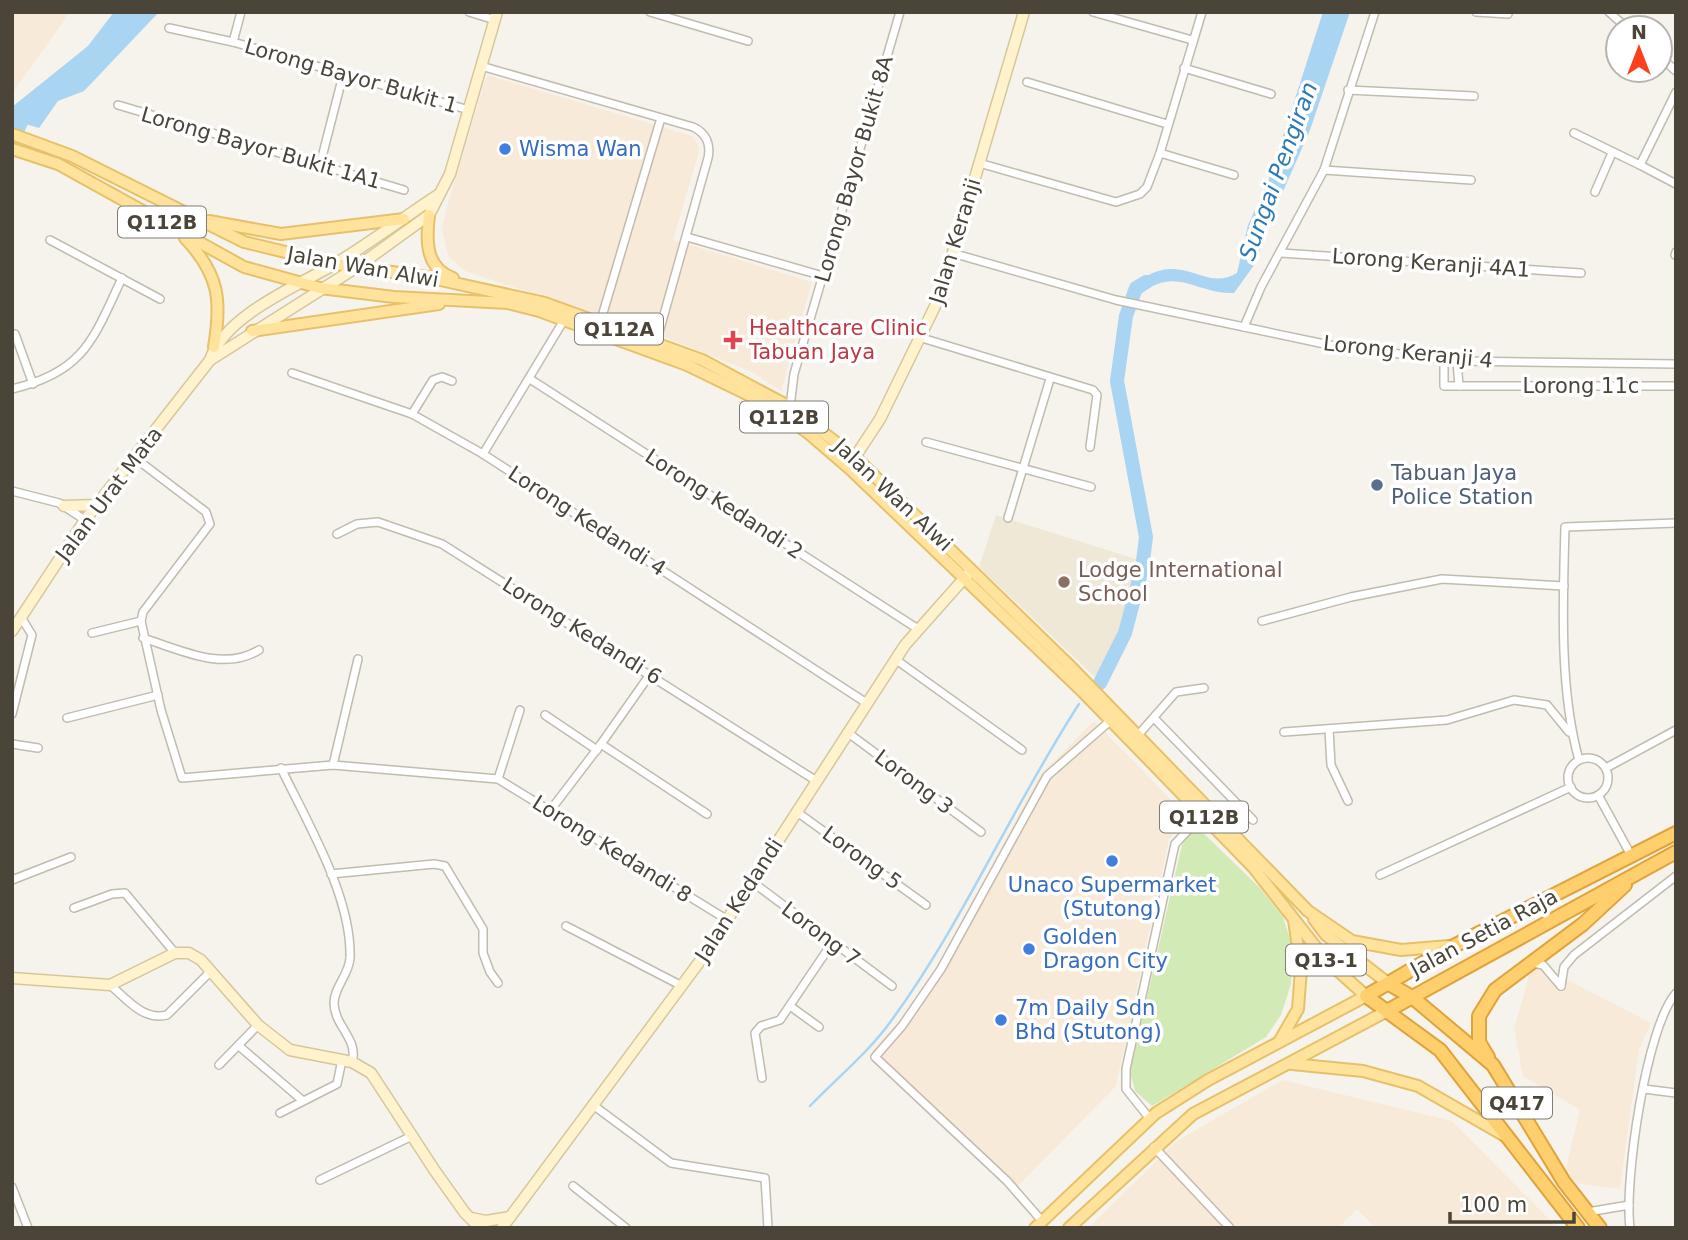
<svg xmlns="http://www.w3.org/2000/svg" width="1688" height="1240" viewBox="0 0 1688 1240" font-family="'DejaVu Sans',sans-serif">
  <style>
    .commercial { fill: #f7ead8 }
    .education { fill: #efe8d6 }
    .green { fill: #d2eab5 }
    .water { fill: #a9d4f2 }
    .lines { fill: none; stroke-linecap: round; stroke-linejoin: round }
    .stream { stroke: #a9d4f2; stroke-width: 2.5 }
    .river { stroke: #a9d4f2; stroke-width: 14 }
    .street-casing { stroke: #c2bbae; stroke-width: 10 }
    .secondary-casing { stroke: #d6c79b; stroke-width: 13 }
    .primary-casing { stroke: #e6c16a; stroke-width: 14 }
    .highway-casing { stroke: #e0a43c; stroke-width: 16 }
    .street { stroke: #fff; stroke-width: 7 }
    .secondary { stroke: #fff3cd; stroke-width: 10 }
    .primary { stroke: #ffe39c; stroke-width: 10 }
    .highway { stroke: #ffcf6e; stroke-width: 12 }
    .shop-dot { fill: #3f7fe0; stroke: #fff; stroke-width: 2.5 }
    .health-dot { fill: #e0444e; stroke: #fff; stroke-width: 2.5 }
    .service-dot { fill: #5c6f8a; stroke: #fff; stroke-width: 2.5 }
    .education-dot { fill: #8d6e63; stroke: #fff; stroke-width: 2.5 }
    .labels { text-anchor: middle; stroke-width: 7; stroke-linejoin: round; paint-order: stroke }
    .shield { fill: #fff; stroke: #817c74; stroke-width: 2 }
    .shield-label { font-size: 19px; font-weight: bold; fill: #4b4439 }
    .street-label { font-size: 21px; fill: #4b4439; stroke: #fff }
    .shop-label { font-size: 21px; fill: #366cbe; stroke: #fff; text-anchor: start }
    .health-label { font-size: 21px; fill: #be3a42; stroke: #fff; text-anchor: start }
    .service-label { font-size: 21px; fill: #4e5e75; stroke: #fff; text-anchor: start }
    .education-label { font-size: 21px; fill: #785e54; stroke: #fff; text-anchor: start }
    .water-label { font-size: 23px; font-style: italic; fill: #2e7ab2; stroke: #fff }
  </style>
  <rect width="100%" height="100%" fill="#f6f3ec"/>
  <g class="commercial">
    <path d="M12 12H70L13 92H12Z"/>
    <path d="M487 75 692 136 699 147 698 155 673 240 812 282 781 391 752 372 666 338 465 271 448 256 442 229 446 210Z"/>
    <path d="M1094 721 1189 818 1169 839 1116 1086 1017 1187 872 1051 901 1019 938 966 1040 775Z"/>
    <path d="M1533 962 1651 1023 1639 1049 1620 1189 1575 1183 1566 1168 1580 1110 1523 1076 1514 1029Z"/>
    <path d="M1282 1080 1452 1121 1556 1226 1376 1228 1357 1209 1338 1228H1238L1229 1219 1219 1228H1088L1177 1141Z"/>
  </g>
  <path class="education" d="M996 515 1139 560 1120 630 1096 678 979 567Z"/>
  <path class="green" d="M1196 826 1259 887 1283 917 1293 949 1291 984 1281 1015 1266 1037 1152 1106 1135 1091 1130 1072 1181 849 1184 839Z"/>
  <g class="water">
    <path d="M114 12H159L84 91 58 101 39 128 12 120V107L88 46Z"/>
    <path d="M1323 12H1350L1310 130 1266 230 1257 261 1234 293C1198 295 1176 265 1141 294L1127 291C1180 241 1201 295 1237 273L1248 225 1268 182Z"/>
  </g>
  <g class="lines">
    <path class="stream" d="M810 1106C837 1078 869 1052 891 1021 964 921 1012 807 1079 704"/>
    <g class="river">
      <path d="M12 141 28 108"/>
      <path d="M1100 683 1125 633 1142 569 1146 537 1117 381 1126 316 1136 288 1146 282"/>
    </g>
    <g class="street-casing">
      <g id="street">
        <path d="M469 12 495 20"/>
        <path d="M650 12 748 41"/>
        <path d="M1093 12 1192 40"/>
        <path d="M1476 12 1508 14"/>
        <path d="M1609 12 1627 28"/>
        <path d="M169 28 233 42 469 110"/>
        <path d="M233 42 241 12"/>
        <path d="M1660 57 1676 71"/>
        <path d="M481 66 693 127C706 133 711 144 708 158L656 343"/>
        <path d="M1184 68 1271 94"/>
        <path d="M1027 82 1167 124"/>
        <path d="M1348 90 1474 96"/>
        <path d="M118 105 404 190"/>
        <path d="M1574 133 1640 165 1676 92"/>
        <path d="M1160 153 1234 175"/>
        <path d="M979 163 1116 202 1140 194 1147 187 1160 153 1202 12"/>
        <path d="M320 165 343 75"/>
        <path d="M1640 165 1676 184"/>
        <path d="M1324 170 1471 180"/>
        <path d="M1595 192 1612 153"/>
        <path d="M687 237 823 276"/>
        <path d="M50 240 160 299"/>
        <path d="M952 253 1116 300 1334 346 1457 361 1676 364"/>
        <path d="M1281 253 1581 273"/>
        <path d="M1675 255 1676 252"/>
        <path d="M600 323 661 118"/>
        <path d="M1244 327 1261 287 1324 170 1375 12"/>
        <path d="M15 334 33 384"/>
        <path d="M922 338 1093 390 1097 395 1090 447"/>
        <path d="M1444 360V386H1676"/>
        <path d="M1457 361 1459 386"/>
        <path d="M292 373 412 414 483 454 865 702"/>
        <path d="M530 379 918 629"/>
        <path d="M12 389C84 372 93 340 122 278"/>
        <path d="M790 407 794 374 900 12"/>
        <path d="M412 414 433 380 442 377 452 381"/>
        <path d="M926 442 1091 487"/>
        <path d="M483 454 564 320"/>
        <path d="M135 458 206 512 210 524 143 612 141 621 161 710 182 778 333 765 498 779 726 919"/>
        <path d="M12 491 59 503 85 520"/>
        <path d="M1008 518 1050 379"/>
        <path d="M337 534 357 524 378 522 442 544 815 780"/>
        <path d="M1262 621 1351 597 1442 579 1564 586"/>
        <path d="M92 633 141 621"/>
        <path d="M143 638C181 650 223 672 259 650"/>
        <path d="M895 659 1022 750"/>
        <path d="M651 673 601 744 707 814"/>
        <path d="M12 714 32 635 21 617"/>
        <path d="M545 715 597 750"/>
        <path d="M67 718 158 695"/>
        <path d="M1154 718 1253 820"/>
        <path d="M1329 729 1331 765 1348 801"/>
        <path d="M847 732 981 832"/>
        <path d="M1284 732 1447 720 1514 700 1547 705 1569 732"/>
        <path d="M1139 734 1176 692 1204 688"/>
        <path d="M12 744 38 748"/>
        <circle cx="1588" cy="778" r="20"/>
        <path d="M1579 760C1559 689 1563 601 1565 527L1676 523"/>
        <path d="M333 765 358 659"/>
        <path d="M281 768C307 822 352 897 350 958 349 975 334 987 334 1003 334 1026 359 1039 352 1062"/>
        <path d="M1606 768 1676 730"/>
        <path d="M498 779 520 710"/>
        <path d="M1598 795 1632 857"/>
        <path d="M549 812 601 744"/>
        <path d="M797 812 926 905"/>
        <path d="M331 874 434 864 445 866 483 929V953L490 972 498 983"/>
        <path d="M1380 875 1571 787"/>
        <path d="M12 880 71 857"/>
        <path d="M751 881 892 986"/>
        <path d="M74 908 112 894 125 893 175 953"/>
        <path d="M566 926 682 986"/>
        <path d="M1533 963 1543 965 1561 986"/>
        <path d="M110 985C127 999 143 1021 167 1015L211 971"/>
        <path d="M1561 986 1564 967 1574 955 1676 876"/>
        <path d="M790 1006 819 1027"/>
        <path d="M239 1046 302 1100"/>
        <path d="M219 1065 258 1025"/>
        <path d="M762 1078 755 1033 761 1026 780 1020 832 943"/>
        <path d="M1644 1089 1676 1093"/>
        <path d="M593 1105 671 1163 765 1178 768 1228"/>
        <path d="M280 1113 337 1084 342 1060"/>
        <path d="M1150 1119 1126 1089V1069L1175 844 1202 815"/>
        <path d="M1154 1147 1230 1228"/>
        <path d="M320 1180 412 1136"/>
        <path d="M573 1186 626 1228"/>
        <path d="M12 1187 28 1228"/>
        <path d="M1588 1212 1629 1205"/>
        <path d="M1042 1221 1007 1181 875 1057 902 1026 941 969 1047 776 1110 721"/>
        <path d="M1630 1228C1624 1181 1646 1027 1676 993"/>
      </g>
    </g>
    <g class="secondary-casing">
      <g id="secondary">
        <path d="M210 360 357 267 429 215 450 174 497 12"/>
        <path d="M855 457 880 419 940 296 1024 12"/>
        <path d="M64 506 98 505"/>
        <path d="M12 631 85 520 210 360C224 316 297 286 335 264 370 243 403 218 438 195"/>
        <path d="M12 978 110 985 175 953H189L201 960 258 1025 290 1050 352 1062 371 1073 435 1171 465 1213 480 1228"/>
        <path d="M471 1218 486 1221 510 1217"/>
        <path d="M502 1228 703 957 905 645 968 574"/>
      </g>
    </g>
    <g class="primary-casing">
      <g id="primary">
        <path d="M12 134 72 156 244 242 335 264 427 277 545 303 702 360 790 407 855 457 1068 664 1308 911 1352 941 1401 950 1449 946"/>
        <path d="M12 149 58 164 244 267 320 288 394 297 508 303 539 311 687 365 759 400 807 432 850 469 1084 693 1253 867 1326 960 1366 996 1208 1080 1156 1113 1035 1228"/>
        <path d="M429 215C426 240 425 268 453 278"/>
        <path d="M209 221 281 234 404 219"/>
        <path d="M185 238C219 274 222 300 214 347"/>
        <path d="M252 331 439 304"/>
        <path d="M1314 919 1326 935 1389 984"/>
        <path d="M1279 1042 1298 1009 1301 969 1294 920"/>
        <path d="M1292 1064 1363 1071 1418 1086 1505 1136"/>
        <path d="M1069 1228 1193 1114 1387 1011"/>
      </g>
    </g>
    <g class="highway-casing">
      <g id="highway">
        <path d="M1389 984 1412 997 1493 1065 1564 1182 1600 1228"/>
        <path d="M1387 1011 1676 852"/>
        <path d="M1488 1057 1479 1042V1016L1495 990 1583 924 1625 885"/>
        <path d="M1578 1228 1440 1050 1366 996 1442 952 1676 833"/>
      </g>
    </g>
    <use href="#street" class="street"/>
    <use href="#secondary" class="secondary"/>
    <use href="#primary" class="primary"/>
    <use href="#highway" class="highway"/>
  </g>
  <g class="shop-dot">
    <circle cx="505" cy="149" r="7"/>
    <circle cx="1112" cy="861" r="7"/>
    <circle cx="1029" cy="949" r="7"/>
    <circle cx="1001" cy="1020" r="7"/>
  </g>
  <path class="health-dot" d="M729.5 329.5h7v7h7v7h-7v7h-7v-7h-7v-7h7z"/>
  <circle class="service-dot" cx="1377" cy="485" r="7"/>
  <circle class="education-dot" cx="1064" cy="582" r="7"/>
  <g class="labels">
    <g class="shield">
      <rect x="118" y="206.5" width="88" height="31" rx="5"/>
      <rect x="575" y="313.5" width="88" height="31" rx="5"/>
      <rect x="740" y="401.5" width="88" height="31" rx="5"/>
      <rect x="1160" y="801.5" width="88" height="31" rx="5"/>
      <rect x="1286" y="944.5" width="80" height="31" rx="5"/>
      <rect x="1482" y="1087.5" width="70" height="31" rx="5"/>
    </g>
    <g class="shield-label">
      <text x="162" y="229">Q112B</text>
      <text x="619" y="336">Q112A</text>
      <text x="784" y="424">Q112B</text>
      <text x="1204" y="824">Q112B</text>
      <text x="1326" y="967">Q13-1</text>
      <text x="1517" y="1110">Q417</text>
    </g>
    <g class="street-label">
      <text transform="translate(351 76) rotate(16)" y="7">Lorong Bayor Bukit 1</text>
      <text transform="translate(261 148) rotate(16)" y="7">Lorong Bayor Bukit 1A1</text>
      <text transform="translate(854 169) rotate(-74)" y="7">Lorong Bayor Bukit 8A</text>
      <text transform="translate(955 241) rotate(-73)" y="7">Jalan Keranji</text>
      <text transform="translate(1431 263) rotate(4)" y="7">Lorong Keranji 4A1</text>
      <text transform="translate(363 267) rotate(10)" y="7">Jalan Wan Alwi</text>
      <text transform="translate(1408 352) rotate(6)" y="7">Lorong Keranji 4</text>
      <text x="1581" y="393">Lorong 11c</text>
      <text transform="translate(109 494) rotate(-53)" y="7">Jalan Urat Mata</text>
      <text transform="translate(893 495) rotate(43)" y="7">Jalan Wan Alwi</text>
      <text transform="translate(724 504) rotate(33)" y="7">Lorong Kedandi 2</text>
      <text transform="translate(587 521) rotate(33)" y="7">Lorong Kedandi 4</text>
      <text transform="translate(582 631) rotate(32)" y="7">Lorong Kedandi 6</text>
      <text transform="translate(914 782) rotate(37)" y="7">Lorong 3</text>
      <text transform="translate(612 849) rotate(32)" y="7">Lorong Kedandi 8</text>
      <text transform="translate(862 858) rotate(36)" y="7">Lorong 5</text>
      <text transform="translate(739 900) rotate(-57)" y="7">Jalan Kedandi</text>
      <text transform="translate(1484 933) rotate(-28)" y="7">Jalan Setia Raja</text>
      <text transform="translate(821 934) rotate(37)" y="7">Lorong 7</text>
    </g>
    <g class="shop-label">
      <text x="519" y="156">Wisma Wan</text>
      <text x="1112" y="892" text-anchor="middle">Unaco Supermarket<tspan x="1112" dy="24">(Stutong)</tspan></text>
      <text x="1043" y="944">Golden<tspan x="1043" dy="24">Dragon City</tspan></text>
      <text x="1015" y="1015">7m Daily Sdn<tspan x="1015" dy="24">Bhd (Stutong)</tspan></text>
    </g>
    <g class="health-label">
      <text x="749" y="335">Healthcare Clinic<tspan x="749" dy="24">Tabuan Jaya</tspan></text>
    </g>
    <g class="service-label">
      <text x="1391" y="480">Tabuan Jaya<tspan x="1391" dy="24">Police Station</tspan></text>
    </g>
    <g class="education-label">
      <text x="1078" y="577">Lodge International<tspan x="1078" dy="24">School</tspan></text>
    </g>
    <g class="water-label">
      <text transform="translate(1278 171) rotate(-70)" y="8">Sungai Pengiran</text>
    </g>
  </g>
  <rect width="1688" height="1240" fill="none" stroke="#4b4439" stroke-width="28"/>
  <g transform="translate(1639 49)"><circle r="33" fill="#ffffff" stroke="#b7b4b0" stroke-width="2"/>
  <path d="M0-5L12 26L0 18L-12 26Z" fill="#fc3f1d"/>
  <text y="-10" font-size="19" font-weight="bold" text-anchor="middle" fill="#4b4439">N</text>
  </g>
  <path d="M1450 1212v10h124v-10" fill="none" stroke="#4b4439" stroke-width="3.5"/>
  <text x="1460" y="1212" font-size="21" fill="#4b4439" stroke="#ffffff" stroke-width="5" paint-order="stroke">100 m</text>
</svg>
